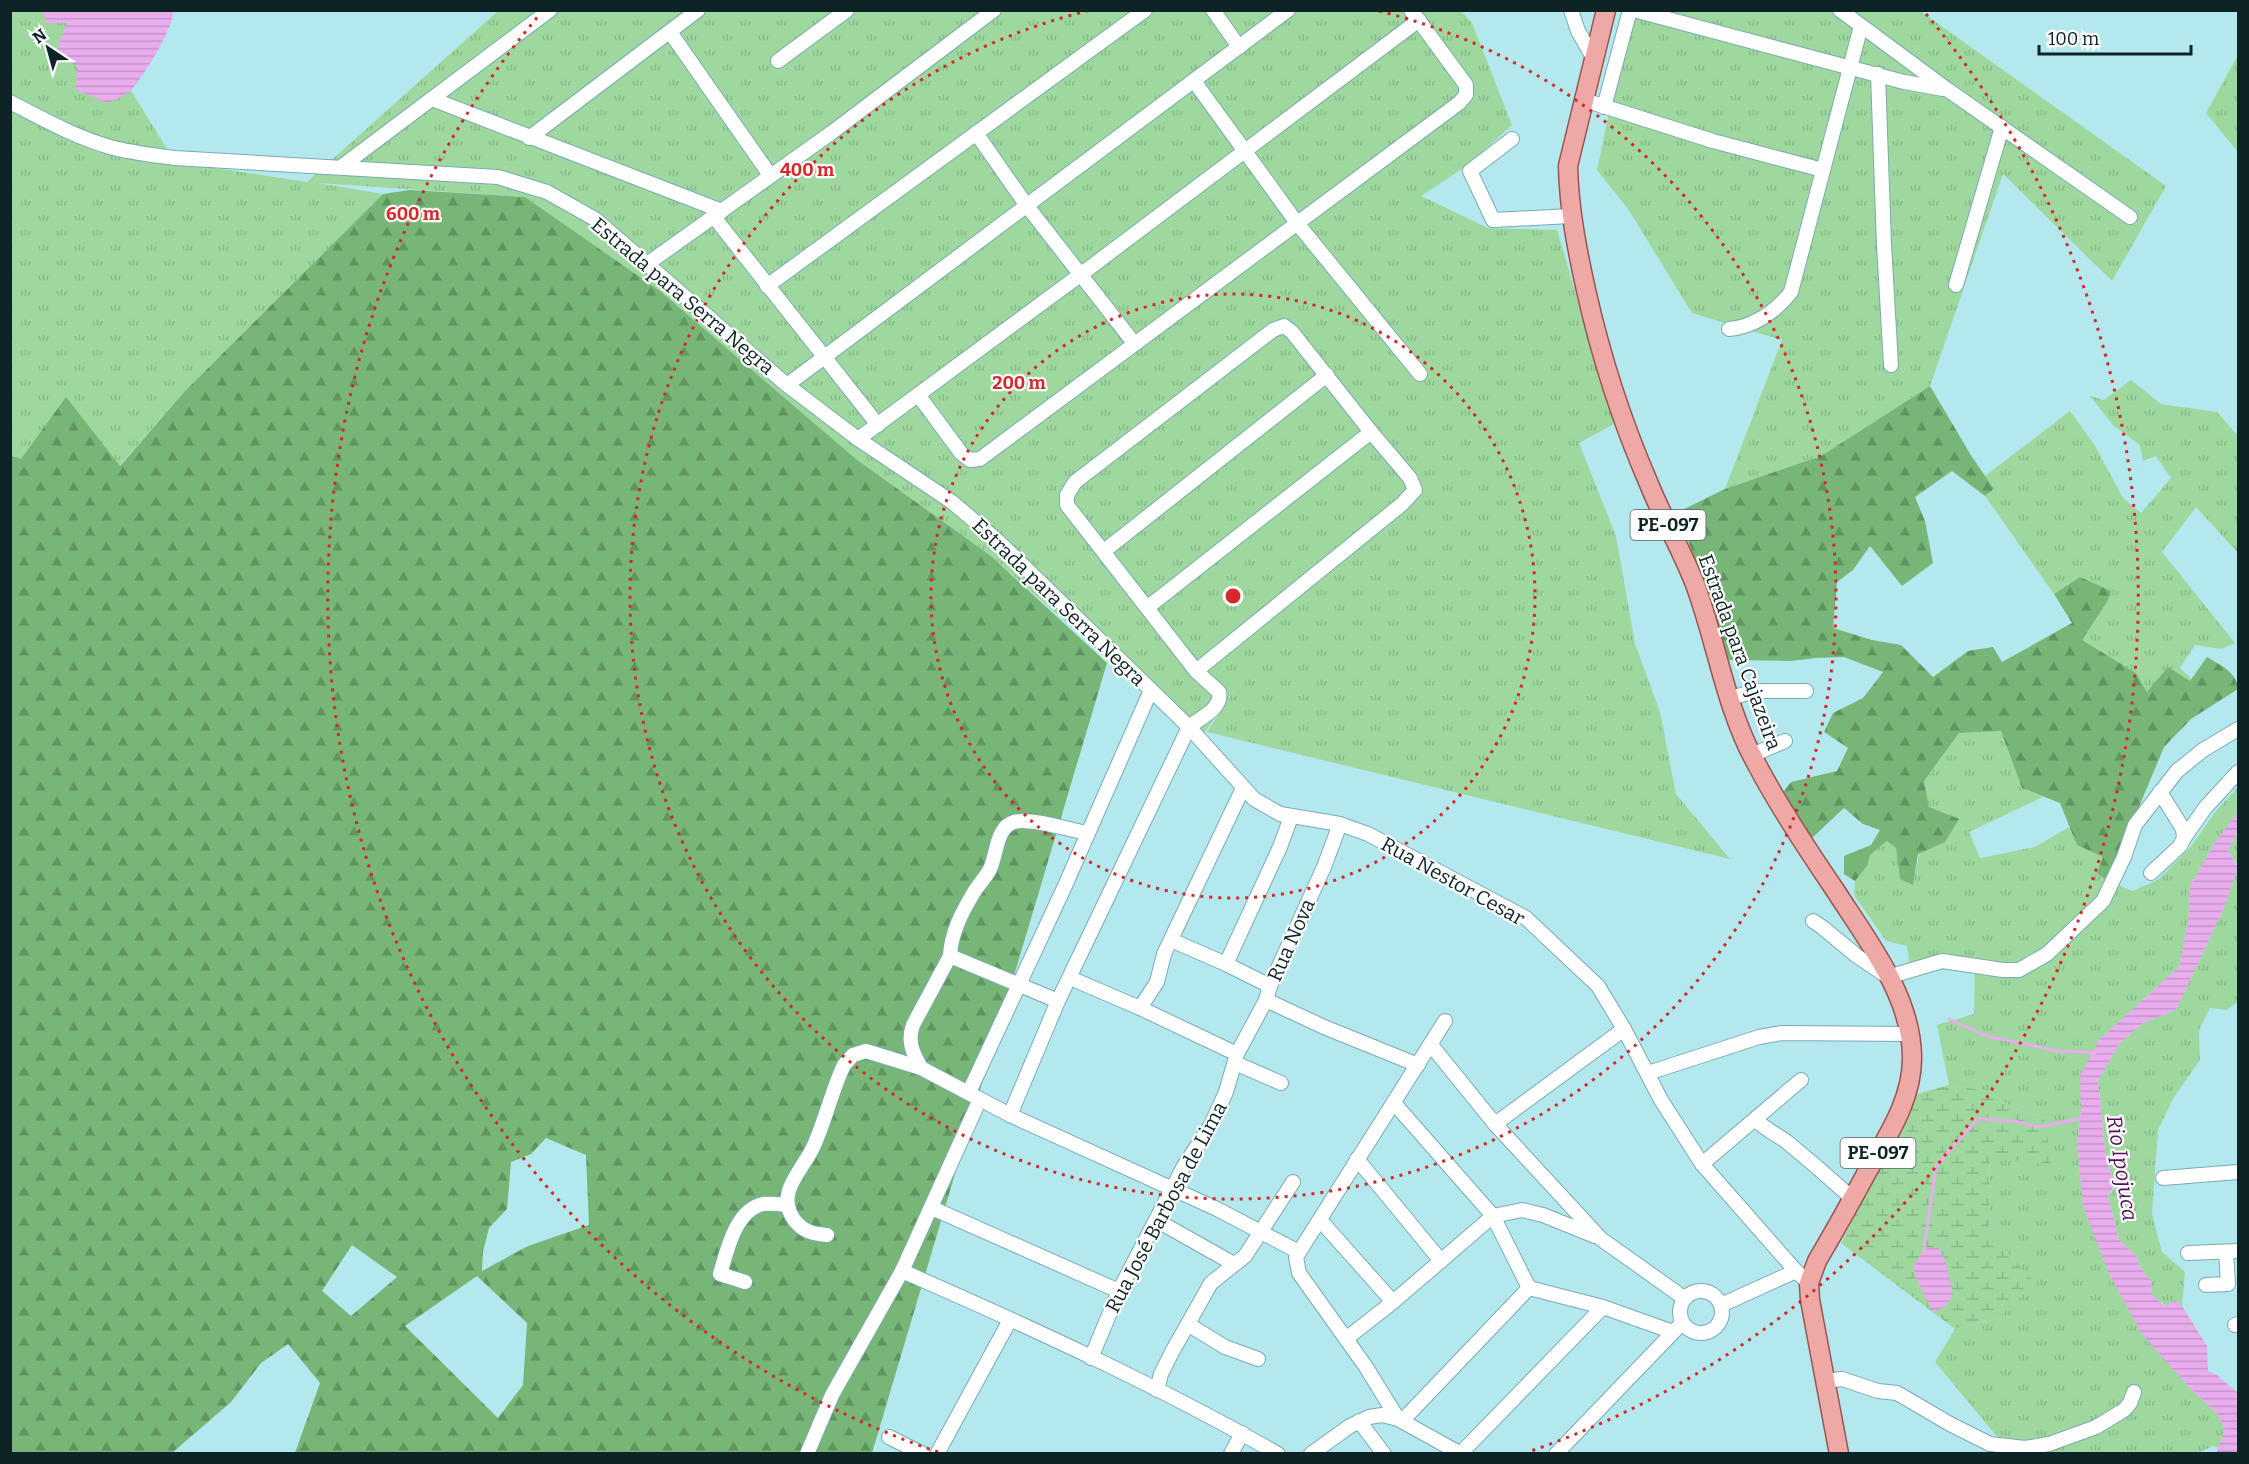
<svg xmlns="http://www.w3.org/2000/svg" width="2249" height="1464" viewBox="0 0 2249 1464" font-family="Bitter,serif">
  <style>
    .grass { fill: url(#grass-tufts) }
    .forest { fill: url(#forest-firs); fill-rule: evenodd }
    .wetland { fill: url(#wetland-marsh) }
    .water { fill: url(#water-rules) }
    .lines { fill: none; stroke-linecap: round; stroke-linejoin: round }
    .stream { stroke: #e9aced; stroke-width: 3 }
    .minor-casing { stroke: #79acb2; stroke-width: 16 }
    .major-casing { stroke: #985552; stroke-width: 21 }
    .minor { stroke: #fff; stroke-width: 14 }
    .major { stroke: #eea9a6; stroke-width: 18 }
    .ring { fill: none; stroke: #d62828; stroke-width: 3; stroke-dasharray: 3 6 }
    .labels { text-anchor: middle; stroke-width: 4.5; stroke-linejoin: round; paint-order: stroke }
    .shield { fill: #fefefe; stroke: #566566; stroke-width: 1.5 }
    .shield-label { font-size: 18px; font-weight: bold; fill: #0e2325 }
    .street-label { font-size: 20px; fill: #0e2325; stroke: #fefefe }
    .water-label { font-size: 21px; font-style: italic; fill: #550c5c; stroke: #fefefe }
    .centre { fill: #d62828; stroke: #fefefe; stroke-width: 3 }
    .ring-label { font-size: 18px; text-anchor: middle; font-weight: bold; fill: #d62828; stroke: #fefefe; stroke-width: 4.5; stroke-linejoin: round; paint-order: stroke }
  </style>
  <defs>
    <pattern id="grass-tufts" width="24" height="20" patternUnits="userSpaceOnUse" patternTransform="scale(1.5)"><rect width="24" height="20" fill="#9fd89e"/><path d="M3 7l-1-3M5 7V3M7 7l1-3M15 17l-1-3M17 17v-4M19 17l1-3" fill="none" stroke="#88b988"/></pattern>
    <pattern id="forest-firs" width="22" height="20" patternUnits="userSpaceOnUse" patternTransform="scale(1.5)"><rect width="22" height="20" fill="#77b677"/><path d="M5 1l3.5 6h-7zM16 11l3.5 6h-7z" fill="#609461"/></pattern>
    <pattern id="wetland-marsh" width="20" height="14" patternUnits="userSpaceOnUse" patternTransform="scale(1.5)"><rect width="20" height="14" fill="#9fd89e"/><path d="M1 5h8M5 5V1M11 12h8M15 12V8" fill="none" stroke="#88b988"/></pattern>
    <pattern id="water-rules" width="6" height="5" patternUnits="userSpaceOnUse" patternTransform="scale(1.5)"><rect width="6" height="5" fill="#e9aced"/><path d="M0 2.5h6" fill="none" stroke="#c794cb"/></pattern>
  </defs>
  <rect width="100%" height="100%" fill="#b3e8ee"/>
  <g class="grass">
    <path d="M1919 10 2166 186 2112 281 2003 174 1930 386 1821 456 1725 489 1782 340 1692 313 1628 209 1597 170 1630 11Z"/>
    <path d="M10 11H82L175 162 307 182 498 11H1461L1472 23 1512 125 1468 165 1421 196 1488 228 1557 230 1614 424 1579 443 1616 536 1635 644 1660 712 1676 794 1730 859 1207 732 1238 685 1200 739 991 556 856 459 660 291 525 197 318 183 383 194 185 391 119 466 21 459 11 455Z"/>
    <path d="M2238 55V152L2206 113Z"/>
    <path d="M2131 380 2161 404 2217 412 2238 436V553L2196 507 2162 552 2235 643 2221 649 2195 645 2180 668 2191 678 2190 682 2147 692 2136 673 2082 640 2107 602 2080 577 2054 594 1985 496 1994 489 1985 476 2070 411 2094 444 2123 498 2141 513 2171 478 2156 456 2143 461 2140 445 2113 425 2090 396 2104 400Z"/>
    <path d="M2001 731 2022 788 2043 797 1969 832 1980 858 2035 847 2069 827 2103 857 2108 881 2133 891 2159 879 2190 848 2215 812 2238 787V812L2216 841 2190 886 2188 922 2179 967 2099 1040 2081 1111 2077 1142 2083 1206 2185 1383 2218 1415 2225 1430 2219 1448 2213 1446 2196 1454 2003 1453 1999 1439 1935 1362 1955 1329 1997 1319 1989 1232 1990 1156 2045 1118 2015 1109 1988 1091 1949 1085 1937 1025 1974 1014 1975 957 1909 962 1907 946 1886 941 1854 895 1855 881 1867 866 1870 855 1887 841 1896 848 1900 879 1913 884 1929 807 1924 781 1959 733Z"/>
    <path d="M2238 831V865L2228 851Z"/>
    <path d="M2238 867V1002L2226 1010 2210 1008 2199 1030 2200 1060 2174 1097 2158 1130 2152 1214 2162 1252 2185 1272 2182 1306 2175 1300 2166 1306 2152 1295 2151 1282 2139 1265 2136 1256 2119 1240 2108 1196 2116 1187 2106 1160 2098 1081 2120 1043 2143 1023 2176 1010 2224 908Z"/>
  </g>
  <g class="forest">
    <path d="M410 190 525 197 660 291 856 459 991 556 1107 663 872 1453H295L320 1383 288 1344 261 1363 231 1402 172 1453H11L10 455 21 459 66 397 120 466 185 391 383 194ZM546 1138 586 1155 589 1225 528 1246 482 1271 483 1252 489 1228 507 1209 511 1162 531 1154ZM352 1245 397 1277 351 1316 322 1291ZM477 1276 527 1323 523 1385 498 1418 405 1326Z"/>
    <path d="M1930 386 1972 457 1994 489 1985 496 1952 471 1915 497 1925 521 1933 563 1902 586 1870 546 1853 570 1837 582 1833 628 1872 640 1901 645 1933 677 1968 651 1993 647 2002 662 2072 623 2054 594 2080 577 2111 591 2107 602 2082 640 2136 673 2147 692 2168 667 2190 681 2207 657C2220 665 2237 672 2238 689L2191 719 2164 747 2108 881 2097 873 2103 857 2077 845 2060 803 2022 788 2001 731 1959 733 1924 781 1929 807 1959 819 1945 842 1918 854 1913 885 1900 879 1896 848 1887 841 1870 855 1867 866 1855 881 1844 874V856L1871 845 1880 830 1863 824 1844 808 1812 838 1781 795 1791 782 1837 771 1848 748 1824 732 1833 713 1863 698 1883 672 1844 657 1816 658 1790 661 1729 660 1678 512 1725 489 1821 456Z"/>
  </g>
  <path class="wetland" d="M1949 1085 1988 1091 2015 1109 2045 1118 2051 1166 1990 1156 1989 1232 2035 1283 1997 1319 1955 1329 1841 1243 1917 1094Z"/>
  <g class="water">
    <path d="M43 11H173C174 27 144 76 132 89 127 96 115 99 108 103L76 90 77 67 57 49 67 23H46Z"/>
    <path d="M2238 812V831L2228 851 2238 867 2224 908 2176 1010 2143 1023 2120 1043 2098 1081 2106 1160 2115 1184 2108 1196 2119 1240 2136 1256 2139 1265 2151 1282 2152 1295 2165 1306 2175 1300 2182 1306 2207 1346 2208 1371 2217 1375 2238 1393V1453L2216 1454 2225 1430 2218 1415 2185 1383 2142 1334 2109 1274 2083 1206 2077 1142 2081 1111 2080 1075 2099 1040 2179 967 2188 922 2190 886 2216 841Z"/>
    <path d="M1938 1247 1945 1260 1953 1294 1946 1306 1933 1312 1917 1280 1913 1267 1924 1249Z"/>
  </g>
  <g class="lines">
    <g class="stream">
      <path d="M1949 1019 1987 1036 2058 1051 2083 1052 2095 1054"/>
      <path d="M1924 1249 1936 1166 1978 1119 2014 1121 2038 1127 2083 1118"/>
    </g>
    <g class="minor-casing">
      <g id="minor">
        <path d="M1213 10 1239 47"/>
        <path d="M1571 10 1578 31 1594 59"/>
        <path d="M1634 10 1904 82 1943 89"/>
        <path d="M1840 10 1948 90 2130 217"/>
        <path d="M670 32 770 175"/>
        <path d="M778 61 847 10"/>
        <path d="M1878 74 1884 245 1891 365"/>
        <path d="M1194 81 1297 223 1420 374"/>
        <path d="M432 99 722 211"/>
        <path d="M1584 100 1713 141 1823 170"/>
        <path d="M10 102C43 119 75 137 110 147 131 153 153 155 175 158L498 177 547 192 595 219 787 385 858 439 952 502 998 541 1189 727 1254 799 1280 814 1340 824 1368 834 1526 918 1598 986 1624 1029 1661 1100 1702 1164 1796 1271 1809 1283"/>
        <path d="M1604 107 1630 10"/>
        <path d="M976 133 1027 206 1134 343"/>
        <path d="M529 138 698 10"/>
        <path d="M1512 139 1470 171 1493 220 1571 216"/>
        <path d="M341 167 550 10"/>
        <path d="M714 217 878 425"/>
        <path d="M647 264 831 133 994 10"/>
        <path d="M1956 285 2002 127"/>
        <path d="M767 286 1145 10"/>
        <path d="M1729 329C1754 327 1776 311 1791 292L1861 26"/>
        <path d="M787 385 1288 10"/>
        <path d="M919 396 961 453 970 460 980 459 1459 103 1466 95V85L1411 10"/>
        <path d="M858 439 1080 275 1419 20"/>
        <path d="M1104 551 1327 375"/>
        <path d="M1148 607 1371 432"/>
        <path d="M1730 698 1756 691H1806"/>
        <path d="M1752 755 1785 741"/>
        <path d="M2184 838 2205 808 2238 772"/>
        <path d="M2151 873 2180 846 2184 838 2183 829 2160 792"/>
        <path d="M1813 921 1822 927 1857 956 1888 977 1942 961 2003 970H2019L2047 954 2103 901 2124 857 2135 825 2177 771 2203 750 2238 729"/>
        <path d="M1171 940 1226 964 1270 986"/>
        <path d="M950 956 1058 1001"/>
        <path d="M1226 964 1280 847 1291 817"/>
        <path d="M1070 978 1140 1008 1237 1054"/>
        <path d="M1266 1000 1324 1027 1418 1065"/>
        <path d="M1140 1008 1157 982 1164 954 1243 788"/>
        <path d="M1431 1045 1495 1124 1601 1239 1684 1298"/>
        <path d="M1235 1063 1281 1083"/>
        <path d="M921 1068C913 1053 907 1042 913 1025L950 956C951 933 962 912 974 892 979 884 986 877 990 869 997 855 996 827 1014 822 1029 817 1070 830 1087 833"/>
        <path d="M1648 1073 1759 1037 1782 1033 1910 1034"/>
        <path d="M969 1092 1064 888 1151 690"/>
        <path d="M1394 1103 1493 1216 1529 1288 1603 1307 1673 1332"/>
        <path d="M1010 1115 1058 1001 1189 727C1200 718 1223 708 1219 692L1196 671 1067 505V495L1075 482 1273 330 1284 326 1292 332 1371 432 1410 478 1415 490 1402 504 1196 671"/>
        <path d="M1756 1120C1767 1131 1775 1133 1787 1142 1809 1160 1831 1179 1853 1199"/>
        <path d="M1495 1124 1624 1029"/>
        <path d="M1357 1159 1441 1261"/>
        <path d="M1702 1164 1801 1080"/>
        <path d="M2163 1178 2238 1172"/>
        <path d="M932 1208 1119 1291"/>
        <path d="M1156 1220 1234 1264"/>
        <path d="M1320 1220 1393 1302"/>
        <path d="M827 1235C814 1234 804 1232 795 1221 773 1192 805 1169 815 1143 826 1118 832 1090 844 1065L853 1055 866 1051 921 1068 1010 1115 1217 1209 1299 1252"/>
        <path d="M2188 1253 2238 1251"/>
        <path d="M902 1271C1030 1327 1157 1385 1278 1454"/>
        <path d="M745 1282 720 1274C727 1251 735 1210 763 1204 770 1203 779 1204 787 1205"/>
        <path d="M2206 1285 2228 1284 2226 1252"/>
        <circle cx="1701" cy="1312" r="21"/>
        <path d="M1721 1305 1796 1271"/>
        <path d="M1189 1325 1225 1347 1258 1359"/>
        <path d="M2235 1325 2238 1324"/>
        <path d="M1347 1338 1393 1302 1493 1216 1522 1210 1543 1215 1595 1236"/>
        <path d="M1091 1358 1119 1291 1184 1166 1211 1125 1226 1092 1237 1054 1266 1000 1270 986 1324 867 1340 824"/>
        <path d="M1824 1381 1842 1379 1878 1391 1897 1393 1950 1424 1990 1444 2025 1448 2049 1444 2096 1427 2124 1410 2130 1403 2134 1392"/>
        <path d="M1157 1390 1161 1374 1172 1352 1211 1283 1245 1256 1293 1182"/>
        <path d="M1398 1419 1366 1367 1299 1273 1296 1257 1445 1021"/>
        <path d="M1359 1421 1384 1454"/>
        <path d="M1402 1421 1529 1288"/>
        <path d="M889 1437 923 1454"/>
        <path d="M1461 1453 1603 1307"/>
        <path d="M807 1454 832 1395 902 1271 980 1099"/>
        <path d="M937 1454 1010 1320"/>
        <path d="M1231 1454 1242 1433"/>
        <path d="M1311 1454 1350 1426 1369 1417 1382 1415 1398 1419 1461 1454"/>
        <path d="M1556 1454 1682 1323"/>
      </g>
    </g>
    <g class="major-casing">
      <path id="major" d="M1606 10 1568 166C1569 209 1577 249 1586 290 1601 357 1622 422 1649 484 1663 519 1683 552 1696 587 1717 645 1726 709 1756 763 1779 807 1807 849 1835 890 1867 940 1911 995 1912 1056 1913 1099 1887 1137 1867 1172 1851 1202 1834 1232 1817 1261L1809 1283 1810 1300 1839 1454"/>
    </g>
    <use href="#minor" class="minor"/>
    <use href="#major" class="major"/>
  </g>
  <g class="ring">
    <circle cx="1233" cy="596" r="302"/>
    <path d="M1379 11A603 603 0 1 1 1087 11"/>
    <path d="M938 1452A905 905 0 0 1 540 14M1926 14A905 905 0 0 1 1528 1452"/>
  </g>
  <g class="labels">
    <g class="shield">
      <rect x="1630.5" y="510" width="75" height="30" rx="4.5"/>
      <rect x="1840.5" y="1138" width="75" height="30" rx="4.5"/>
    </g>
    <g class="shield-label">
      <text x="1668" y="531">PE-097</text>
      <text x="1878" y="1159">PE-097</text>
    </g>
    <g class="street-label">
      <text transform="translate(683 296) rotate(40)" y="7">Estrada para Serra Negra</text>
      <text transform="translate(1059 602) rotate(44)" y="7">Estrada para Serra Negra</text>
      <text transform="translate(1740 652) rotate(70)" y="7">Estrada para Cajazeira</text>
      <text transform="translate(1453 881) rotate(29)" y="7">Rua Nestor Cesar</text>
      <text transform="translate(1291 940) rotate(-66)" y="7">Rua Nova</text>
      <text transform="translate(1166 1207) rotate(-62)" y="7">Rua José Barbosa de Lima</text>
    </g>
    <g class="water-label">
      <text transform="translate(2122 1168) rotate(81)" y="7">Rio Ipojuca</text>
    </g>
  </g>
  <circle cx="1233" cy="596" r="9" class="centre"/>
  <g class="ring-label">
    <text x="807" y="176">400 m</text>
    <text x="413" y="220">600 m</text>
    <text x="1019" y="389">200 m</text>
  </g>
  <rect width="2249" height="1464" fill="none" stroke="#0e2325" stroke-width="24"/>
  <g transform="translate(48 48) rotate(324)" stroke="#fefefe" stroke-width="4.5" paint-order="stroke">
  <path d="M0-4.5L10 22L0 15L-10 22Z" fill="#0e2325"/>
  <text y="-9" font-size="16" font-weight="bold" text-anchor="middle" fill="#0e2325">N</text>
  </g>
  <path d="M2039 45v9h152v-9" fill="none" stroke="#0e2325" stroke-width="3"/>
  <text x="2048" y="45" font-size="18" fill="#0e2325" stroke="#fefefe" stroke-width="4.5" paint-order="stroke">100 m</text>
</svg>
